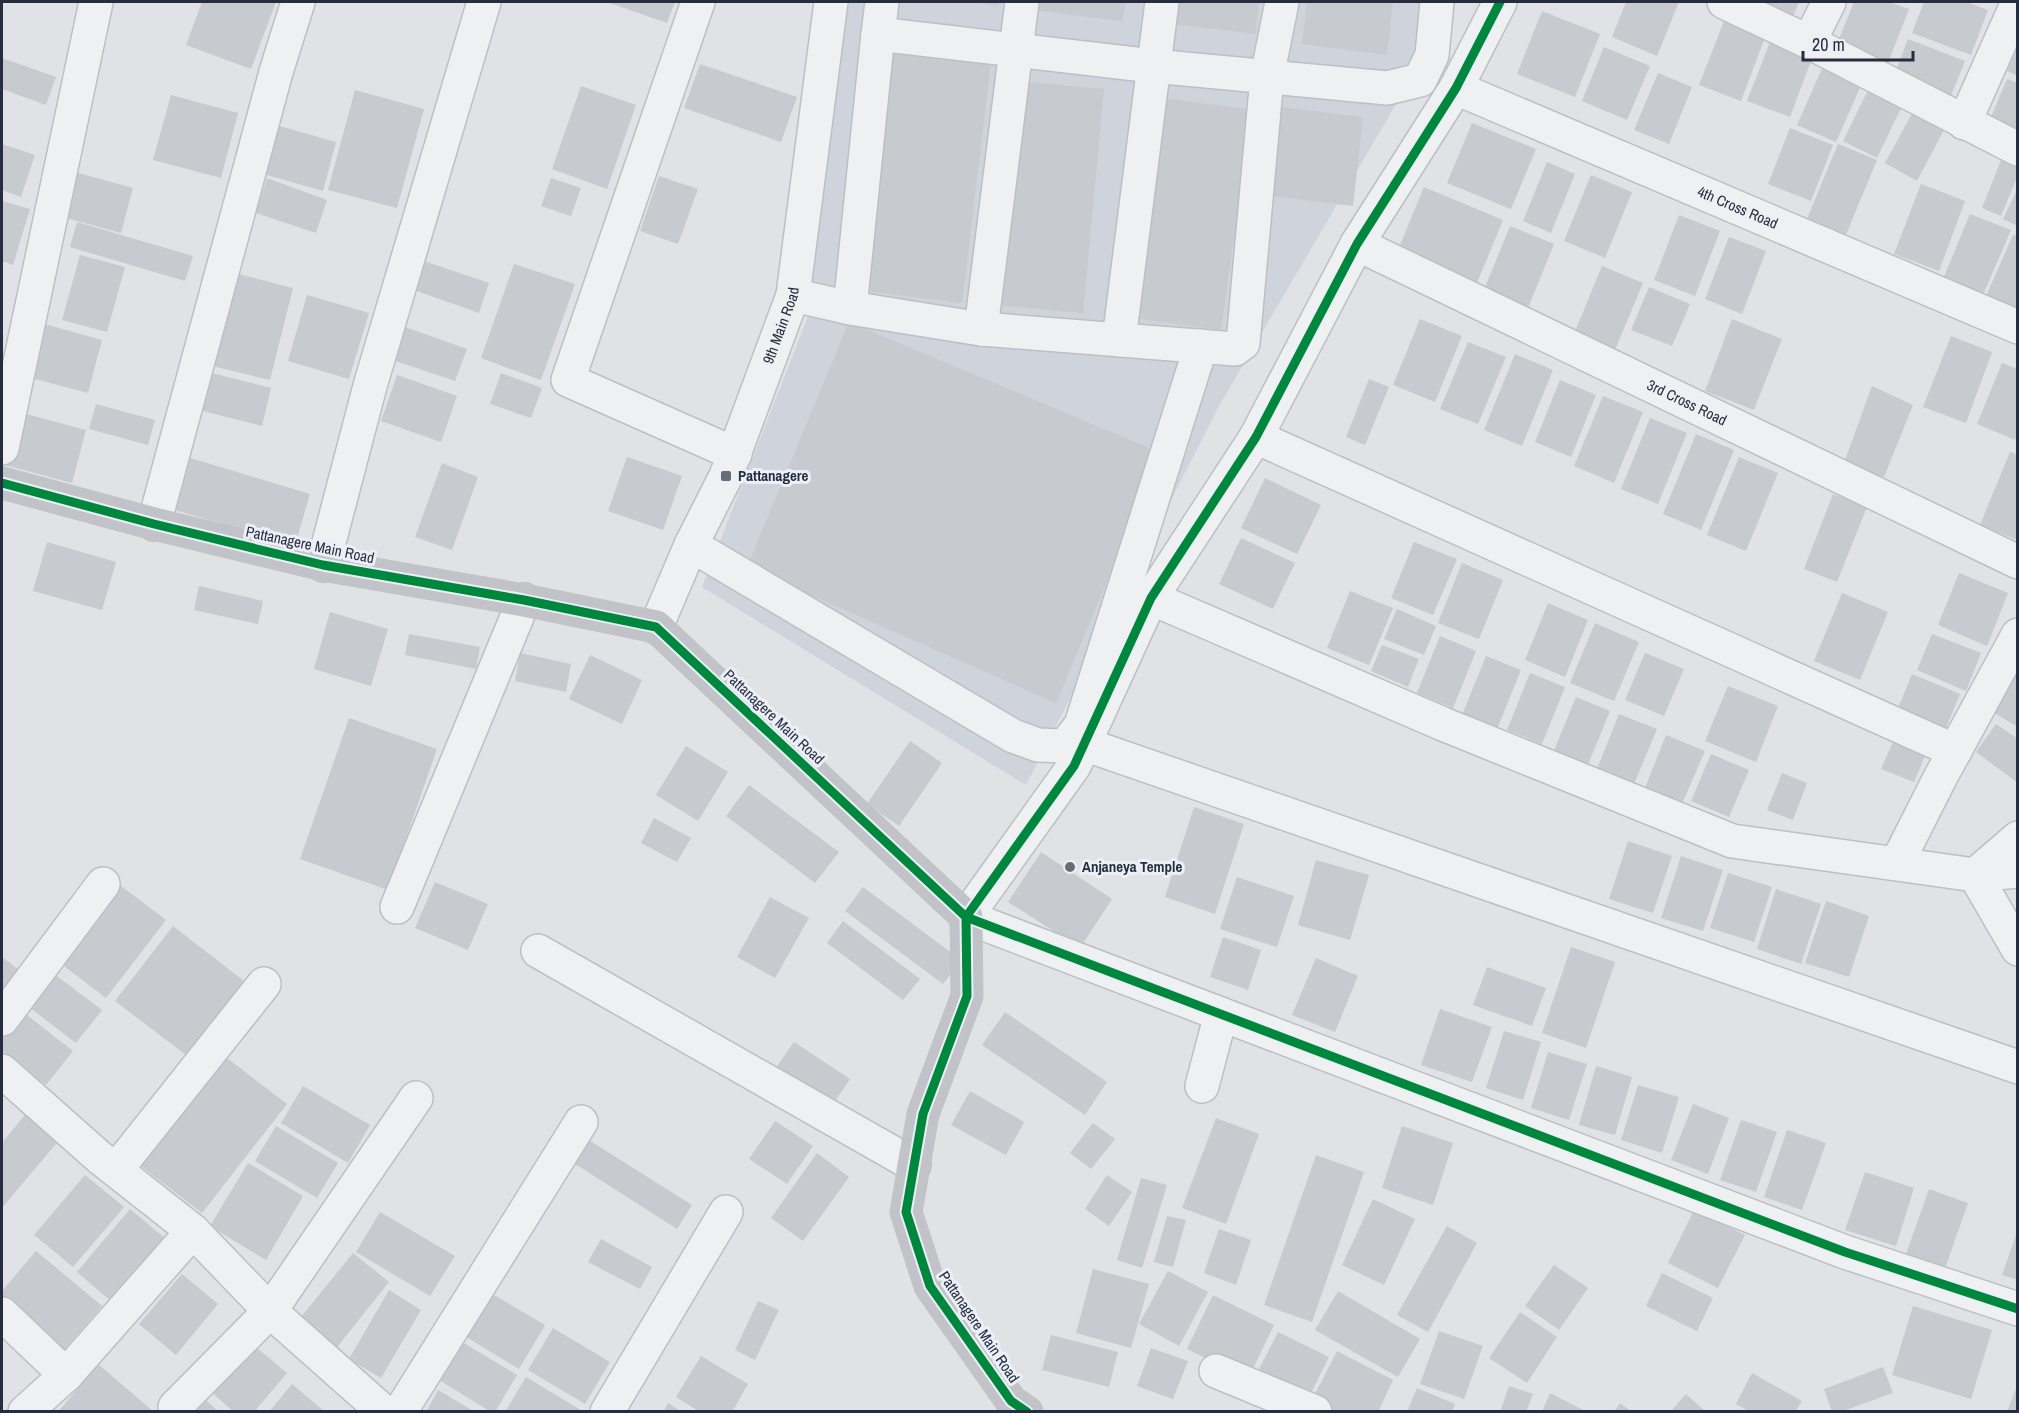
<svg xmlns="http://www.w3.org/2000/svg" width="2019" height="1413" viewBox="0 0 2019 1413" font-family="'Archivo Narrow',sans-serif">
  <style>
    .built { fill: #cfd3db }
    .building { fill: #c7cace }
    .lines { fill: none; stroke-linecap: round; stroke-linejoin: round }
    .street-casing { stroke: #bdbfc3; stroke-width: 36 }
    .street { stroke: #eff0f2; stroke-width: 33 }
    .secondary { stroke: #c1c3c9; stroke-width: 33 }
    .cycleway-casing { stroke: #ecf0f6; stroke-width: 13 }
    .cycleway { stroke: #00873e; stroke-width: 9 }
    .poi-dot { fill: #666d7a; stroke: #ecf0f6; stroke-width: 2 }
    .labels { text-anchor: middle; stroke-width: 6; stroke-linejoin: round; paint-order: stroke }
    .street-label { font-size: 15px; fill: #252e41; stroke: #ecf0f6 }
    .poi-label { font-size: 15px; font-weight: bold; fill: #252e41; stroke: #ecf0f6; text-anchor: start }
  </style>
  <rect width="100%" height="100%" fill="#e0e2e5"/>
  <path class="built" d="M849 2H1456L1220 404 1026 785 702 587 807 319Z"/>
  <g class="building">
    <path d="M202 2H276L251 69 186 45Z"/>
    <path d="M607 2H675L667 23Z"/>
    <path d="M975 2H999L998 6Z"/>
    <path d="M1032 2H1125L1123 21 1031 10Z"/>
    <path d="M1168 2H1259L1255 34 1165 23Z"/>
    <path d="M1307 2H1393L1387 55 1302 44Z"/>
    <path d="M1626 2H1679L1657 56 1612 37Z"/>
    <path d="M1750 2H1799L1792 19Z"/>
    <path d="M1854 2H1889L1909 9 1888 63 1837 44Z"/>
    <path d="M1924 2H1967L1988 10 1971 55 1912 33Z"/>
    <path d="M1542 11 1600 34 1575 97 1517 74Z"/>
    <path d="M1726 16 1767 32 1741 101 1699 85Z"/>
    <path d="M1772 37 1814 53 1790 117 1747 101Z"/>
    <path d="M1908 39 1965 61 1948 103 1892 81Z"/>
    <path d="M1604 47 1650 66 1627 120 1582 101Z"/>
    <path d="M2018 47V76L2007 71Z"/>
    <path d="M894 50 991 62 962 303 865 291Z"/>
    <path d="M2 58 56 77 46 105 2 89Z"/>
    <path d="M700 64 797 97 781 142 684 108Z"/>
    <path d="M1824 64 1863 81 1836 142 1797 125Z"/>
    <path d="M1658 73 1692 87 1669 144 1634 130Z"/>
    <path d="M2007 79 2018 83V134L1989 122Z"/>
    <path d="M1015 81 1104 89 1083 313 993 305Z"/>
    <path d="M581 86 636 105 607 189 552 169Z"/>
    <path d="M1870 86 1904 102 1877 158 1843 141Z"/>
    <path d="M355 90 424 109 397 208 328 190Z"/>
    <path d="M171 95 238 113 221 178 153 160Z"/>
    <path d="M1156 97 1252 110 1221 330 1126 317Z"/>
    <path d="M1272 106 1363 117 1353 206 1261 195Z"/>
    <path d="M1914 110 1946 126 1917 181 1885 163Z"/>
    <path d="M1472 123 1536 149 1511 209 1447 183Z"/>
    <path d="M276 125 336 142 323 191 263 174Z"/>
    <path d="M1790 128 1833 145 1811 201 1768 184Z"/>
    <path d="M2 144 35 155 21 197 2 190Z"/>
    <path d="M1838 144 1877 160 1843 242 1804 226Z"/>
    <path d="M2004 153 2018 158V175L2001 216 1982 208Z"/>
    <path d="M1547 162 1575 174 1551 233 1523 221Z"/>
    <path d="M71 171 133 188 121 233 59 216Z"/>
    <path d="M1591 175 1632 192 1605 258 1564 241Z"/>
    <path d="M659 176 698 189 678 244 640 231Z"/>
    <path d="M267 178 327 200 316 233 256 213Z"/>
    <path d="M551 178 581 188 571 216 541 206Z"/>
    <path d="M1921 184 1965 201 1939 271 1894 254Z"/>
    <path d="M1424 187 1503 220 1474 290 1395 257Z"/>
    <path d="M2018 188V226L2003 219Z"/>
    <path d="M2 201 30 209 13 265 2 261Z"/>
    <path d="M1970 214 2011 230 1983 295 1943 279Z"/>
    <path d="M1679 215 1720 231 1695 296 1654 280Z"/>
    <path d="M77 222 193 256 185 281 70 247Z"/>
    <path d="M1510 226 1554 244 1526 313 1482 295Z"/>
    <path d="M2013 235 2018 236V310L1986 296Z"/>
    <path d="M1729 237 1766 251 1742 314 1705 299Z"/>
    <path d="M80 255 125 267 107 332 62 320Z"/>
    <path d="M424 261 489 283 479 313 414 290Z"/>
    <path d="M514 264 575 284 541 380 481 358Z"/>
    <path d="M1602 266 1643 283 1615 350 1574 334Z"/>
    <path d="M235 273 293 288 270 380 212 366Z"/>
    <path d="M1649 287 1690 304 1672 346 1631 330Z"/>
    <path d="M307 295 369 313 349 379 288 361Z"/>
    <path d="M1420 319 1462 336 1435 402 1393 385Z"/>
    <path d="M1732 319 1782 339 1754 410 1705 391Z"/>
    <path d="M849 322 1161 453 1056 703 747 567Z"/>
    <path d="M41 323 102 340 88 393 27 377Z"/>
    <path d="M405 327 467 349 455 381 393 360Z"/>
    <path d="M1951 336 1992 352 1966 423 1923 407Z"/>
    <path d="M1468 342 1506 357 1478 424 1440 409Z"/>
    <path d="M1515 354 1553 370 1522 446 1484 430Z"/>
    <path d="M2002 363 2018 369V434L2015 440 1977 424Z"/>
    <path d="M208 372 271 388 262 426 199 410Z"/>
    <path d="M501 373 542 388 531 418 490 404Z"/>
    <path d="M397 375 457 396 441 442 381 421Z"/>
    <path d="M1369 379 1389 387 1365 445 1346 437Z"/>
    <path d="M1560 380 1596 395 1571 457 1535 442Z"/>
    <path d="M1872 386 1913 405 1884 477 1844 463Z"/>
    <path d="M1603 396 1643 412 1614 483 1574 466Z"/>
    <path d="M96 404 155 420 148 445 89 429Z"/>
    <path d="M19 412 86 430 72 483 5 465Z"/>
    <path d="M1650 418 1687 433 1658 504 1621 489Z"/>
    <path d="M1696 434 1734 450 1701 530 1663 514Z"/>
    <path d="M2010 452 2018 455V540L1980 525Z"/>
    <path d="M184 456 310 494 295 545 168 508Z"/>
    <path d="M627 457 682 476 663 530 608 511Z"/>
    <path d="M1739 457 1778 473 1746 551 1707 535Z"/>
    <path d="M442 463 478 477 452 550 415 537Z"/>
    <path d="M1265 478 1321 505 1297 554 1241 528Z"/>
    <path d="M1833 494 1867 507 1837 582 1804 569Z"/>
    <path d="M1241 538 1295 563 1273 609 1219 584Z"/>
    <path d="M47 542 116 562 102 610 33 591Z"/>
    <path d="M1414 542 1457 559 1433 615 1391 598Z"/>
    <path d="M1462 563 1503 580 1479 639 1438 623Z"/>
    <path d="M1959 573 2008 593 1987 646 1938 625Z"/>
    <path d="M199 586 263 601 258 624 194 610Z"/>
    <path d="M1350 591 1393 608 1369 665 1327 648Z"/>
    <path d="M1842 593 1888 612 1860 680 1814 661Z"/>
    <path d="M1548 603 1588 620 1565 677 1525 660Z"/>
    <path d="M1397 609 1436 626 1424 655 1384 639Z"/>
    <path d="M330 612 388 629 371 686 314 669Z"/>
    <path d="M1595 623 1639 642 1614 701 1570 683Z"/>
    <path d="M409 634 480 647 476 669 405 655Z"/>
    <path d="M1932 634 1981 653 1966 691 1917 670Z"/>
    <path d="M1440 636 1476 651 1453 708 1417 693Z"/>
    <path d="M1382 645 1419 659 1408 687 1371 671Z"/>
    <path d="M520 653 571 664 566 692 515 681Z"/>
    <path d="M1645 653 1684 669 1664 716 1625 700Z"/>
    <path d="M590 655 642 680 622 724 569 699Z"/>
    <path d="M1486 656 1521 670 1497 729 1462 715Z"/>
    <path d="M1530 673 1565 687 1542 744 1507 730Z"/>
    <path d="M1912 674 1960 694 1944 733 1896 713Z"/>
    <path d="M2013 674 2018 677V727L1991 711Z"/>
    <path d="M1728 686 1778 706 1756 762 1705 741Z"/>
    <path d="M1576 697 1610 711 1585 772 1551 758Z"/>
    <path d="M1619 714 1657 729 1632 789 1595 774Z"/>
    <path d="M349 718 437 749 388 890 300 859Z"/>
    <path d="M1996 724 2018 739V783L1976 752Z"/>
    <path d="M1666 735 1705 751 1682 804 1645 788Z"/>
    <path d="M910 741 942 763 899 826 867 804Z"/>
    <path d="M1893 742 1925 756 1914 782 1881 769Z"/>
    <path d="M686 746 728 772 698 821 656 795Z"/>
    <path d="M1711 754 1749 770 1729 817 1691 801Z"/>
    <path d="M1782 773 1807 783 1793 820 1767 810Z"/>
    <path d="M749 785 839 852 815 883 726 816Z"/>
    <path d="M1194 807 1244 824 1215 914 1165 897Z"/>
    <path d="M654 818 691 838 677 862 641 843Z"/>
    <path d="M1628 841 1672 856 1653 913 1609 899Z"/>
    <path d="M1041 852 1112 899 1080 948 1008 902Z"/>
    <path d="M1681 856 1723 870 1703 931 1661 918Z"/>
    <path d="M1316 860 1369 875 1350 940 1298 925Z"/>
    <path d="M1728 873 1772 887 1754 942 1710 928Z"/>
    <path d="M1237 877 1294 896 1277 947 1220 929Z"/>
    <path d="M116 882 166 920 106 998 56 960Z"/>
    <path d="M435 882 488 904 468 950 415 928Z"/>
    <path d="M863 887 961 960 943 984 845 911Z"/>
    <path d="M1776 889 1821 904 1801 964 1757 949Z"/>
    <path d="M770 897 809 918 775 978 737 957Z"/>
    <path d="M1826 901 1869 916 1849 977 1805 963Z"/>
    <path d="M843 921 920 979 903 1000 827 943Z"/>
    <path d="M173 926 244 981 186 1055 115 1001Z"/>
    <path d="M1223 937 1261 950 1248 990 1210 977Z"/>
    <path d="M1571 947 1615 962 1586 1048 1542 1033Z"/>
    <path d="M2 957 19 970 2 993Z"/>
    <path d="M1316 958 1358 976 1335 1032 1292 1015Z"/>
    <path d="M1487 967 1546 988 1532 1026 1473 1005Z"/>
    <path d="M50 971 102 1010 76 1043 25 1004Z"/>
    <path d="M1440 1009 1492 1027 1472 1082 1421 1065Z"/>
    <path d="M23 1012 73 1051 46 1085 2 1051V1039Z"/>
    <path d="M1005 1012 1107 1082 1085 1115 982 1045Z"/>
    <path d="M1504 1031 1541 1042 1523 1100 1486 1088Z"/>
    <path d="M794 1042 850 1079 829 1110 773 1072Z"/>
    <path d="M1548 1052 1587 1064 1569 1120 1531 1108Z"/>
    <path d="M223 1055 287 1104 202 1213 138 1164Z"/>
    <path d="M1596 1066 1632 1077 1615 1135 1579 1125Z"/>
    <path d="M1638 1085 1679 1097 1662 1153 1621 1140Z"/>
    <path d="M303 1086 370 1125 348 1163 281 1123Z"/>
    <path d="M970 1091 1024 1122 1006 1155 951 1125Z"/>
    <path d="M1693 1104 1729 1118 1708 1174 1671 1160Z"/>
    <path d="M28 1111 61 1138 2 1208V1143Z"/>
    <path d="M1216 1118 1259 1134 1226 1224 1182 1208Z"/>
    <path d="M1741 1120 1777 1132 1756 1192 1720 1180Z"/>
    <path d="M775 1121 813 1146 787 1184 749 1159Z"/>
    <path d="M1093 1123 1115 1139 1091 1169 1070 1153Z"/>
    <path d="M276 1126 338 1163 317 1198 255 1161Z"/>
    <path d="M1402 1126 1453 1143 1433 1205 1382 1188Z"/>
    <path d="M1787 1130 1826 1143 1802 1210 1764 1197Z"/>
    <path d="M584 1137 692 1205 677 1229 569 1160Z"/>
    <path d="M817 1153 849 1177 803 1241 771 1218Z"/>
    <path d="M1316 1155 1364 1172 1312 1322 1264 1305Z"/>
    <path d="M248 1163 303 1196 266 1260 210 1226Z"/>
    <path d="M1865 1172 1914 1188 1896 1246 1845 1230Z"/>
    <path d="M85 1175 124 1207 73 1267 34 1235Z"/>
    <path d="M1107 1175 1132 1192 1109 1226 1085 1209Z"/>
    <path d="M1141 1178 1167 1185 1142 1268 1117 1260Z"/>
    <path d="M1929 1189 1968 1203 1944 1271 1905 1257Z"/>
    <path d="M1373 1199 1415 1219 1384 1285 1342 1265Z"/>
    <path d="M130 1209 166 1239 112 1302 77 1272Z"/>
    <path d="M1694 1210 1745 1235 1718 1288 1668 1263Z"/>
    <path d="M380 1212 455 1256 430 1296 356 1252Z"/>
    <path d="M1167 1216 1186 1220 1173 1267 1154 1262Z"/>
    <path d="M1447 1226 1477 1243 1428 1332 1397 1315Z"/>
    <path d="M1219 1229 1251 1240 1236 1285 1204 1273Z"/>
    <path d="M2017 1232H2018V1280L2002 1275Z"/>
    <path d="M601 1239 652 1267 640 1289 588 1262Z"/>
    <path d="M36 1251 102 1306 63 1351 2 1300V1291Z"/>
    <path d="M353 1253 389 1282 334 1351 297 1322Z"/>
    <path d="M1554 1265 1588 1288 1559 1330 1525 1306Z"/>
    <path d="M1093 1269 1149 1284 1131 1348 1076 1333Z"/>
    <path d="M1168 1271 1208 1292 1179 1346 1139 1324Z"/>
    <path d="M1662 1273 1713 1298 1697 1331 1646 1306Z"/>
    <path d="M182 1274 218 1304 176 1355 139 1324Z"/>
    <path d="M389 1290 421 1310 381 1378 349 1359Z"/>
    <path d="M1338 1291 1420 1339 1398 1377 1315 1330Z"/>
    <path d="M489 1292 545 1325 519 1369 463 1335Z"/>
    <path d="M1213 1295 1274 1325 1248 1379 1187 1349Z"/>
    <path d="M758 1301 779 1310 755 1360 735 1350Z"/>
    <path d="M1913 1306 1992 1330 1971 1399 1892 1375Z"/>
    <path d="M1520 1312 1557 1337 1527 1383 1489 1358Z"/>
    <path d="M553 1328 610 1362 585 1404 528 1370Z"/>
    <path d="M1439 1331 1483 1346 1464 1399 1420 1384Z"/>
    <path d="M1278 1332 1329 1357 1304 1407 1253 1381Z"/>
    <path d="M1051 1335 1118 1352 1109 1387 1042 1370Z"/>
    <path d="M250 1342 287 1373 254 1412H234L209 1390Z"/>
    <path d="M462 1342 517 1375 495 1412H491L439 1380Z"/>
    <path d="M1151 1348 1188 1361 1173 1399 1137 1386Z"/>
    <path d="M1337 1351 1393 1380 1378 1412H1334L1312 1400Z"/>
    <path d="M701 1356 748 1384 732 1412H700L676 1397Z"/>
    <path d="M98 1364 154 1412H58Z"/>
    <path d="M1883 1367 1893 1393 1840 1412H1832L1824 1389Z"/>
    <path d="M1752 1373 1802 1401 1795 1412H1750L1736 1404Z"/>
    <path d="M526 1377 584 1412H505Z"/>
    <path d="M292 1384 325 1412H269Z"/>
    <path d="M1509 1386 1533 1394 1526 1412H1500Z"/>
    <path d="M2017 1386 2018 1412H2007Z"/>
    <path d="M1417 1388 1455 1404 1452 1412H1407Z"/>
    <path d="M438 1390 475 1412H426Z"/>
    <path d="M1550 1393 1587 1412H1542Z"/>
    <path d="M1686 1394 1706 1412H1670Z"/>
    <path d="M200 1395 219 1412H186Z"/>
    <path d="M668 1403 682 1412H663Z"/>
    <path d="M1620 1403 1632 1412H1614Z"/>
  </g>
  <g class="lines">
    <g class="street-casing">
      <g id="street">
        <path d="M698 2 568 380 735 454"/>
        <path d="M882 2 878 34 1153 66 1387 88 1420 80 1432 55 1437 2"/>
        <path d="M1500 2 1456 88 1357 244 1256 437 1151 598 1074 766 966 917 1845 1252 2018 1309"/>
        <path d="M1724 2 1809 42 2018 149"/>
        <path d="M878 34 850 308 981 329 1235 349 1243 343 1267 77 1282 2"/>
        <path d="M1809 42 1829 2"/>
        <path id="s1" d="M1456 88 2018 327"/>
        <path d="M1964 123 2018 2"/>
        <path id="s2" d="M1357 244 2018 562"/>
        <path d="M793 295 850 308"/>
        <path d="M981 329 1022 2"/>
        <path d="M1119 340 1162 2"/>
        <path d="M1256 437 1955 751"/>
        <path d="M2 448 96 2"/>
        <path d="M154 524 276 72 298 2"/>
        <path d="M691 545 1013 736 1038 745 1065 746 1081 725 1201 346"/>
        <path d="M323 565 370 386 484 2"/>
        <path d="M1151 598 1443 724 1732 841 1975 875 2018 871"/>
        <path id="s3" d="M656 627 691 545 726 476 793 295 831 2"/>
        <path d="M1084 744 2018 1067"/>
        <path d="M2018 838 1975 875 2018 949"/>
        <path d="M1897 863 1940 778 2018 635"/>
        <path d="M397 907 524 600"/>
        <path d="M538 951 914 1165"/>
        <path d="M2 1019 103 884"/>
        <path d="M2 1071 99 1157 193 1231 270 1311 384 1412"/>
        <path d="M1202 1086 1221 1014"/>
        <path d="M116 1170 264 984"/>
        <path d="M2 1314 66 1375"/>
        <path d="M1216 1371 1315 1412"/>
        <path d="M175 1407 270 1311 416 1098"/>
        <path d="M25 1412 66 1375 193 1231"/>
        <path d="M400 1412 581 1122"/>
        <path d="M607 1412 726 1212"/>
      </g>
    </g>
    <use href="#street" class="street"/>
    <path class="secondary" d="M2 483 154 524 323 565 524 600 656 627 966 917 967 996 923 1114 906 1212 930 1286 1011 1401 1027 1412"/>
    <g class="cycleway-casing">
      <g id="cycleway">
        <path d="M1500 2 1456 88 1357 244 1256 437 1151 598 1074 766 966 917 1845 1252 2018 1309"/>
        <path d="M2 483 154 524 323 565 524 600 656 627 966 917 967 996 923 1114 906 1212 930 1286 1011 1401 1027 1412"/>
      </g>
    </g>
    <use href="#cycleway" class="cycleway"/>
  </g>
  <g class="poi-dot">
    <rect x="720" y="470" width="12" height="12" rx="3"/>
    <circle cx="1070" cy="867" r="6"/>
  </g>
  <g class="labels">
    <g class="street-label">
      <text dy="5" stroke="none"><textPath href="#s1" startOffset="306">4th Cross Road</textPath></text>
      <text dy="5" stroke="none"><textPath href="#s3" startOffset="327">9th Main Road</textPath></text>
      <text dy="5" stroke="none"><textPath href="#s2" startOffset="366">3rd Cross Road</textPath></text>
      <text transform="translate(310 545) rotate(12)" y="5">Pattanagere Main Road</text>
      <text transform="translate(774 717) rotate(43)" y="5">Pattanagere Main Road</text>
      <text transform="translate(979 1327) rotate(56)" y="5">Pattanagere Main Road</text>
    </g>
    <g class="poi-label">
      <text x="738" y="481">Pattanagere</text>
      <text x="1082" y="872">Anjaneya Temple</text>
    </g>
  </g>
  <rect width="2019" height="1413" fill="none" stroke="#252e41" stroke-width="6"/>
  <path d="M1803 51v9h110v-9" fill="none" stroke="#252e41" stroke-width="3"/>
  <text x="1812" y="51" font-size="18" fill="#252e41" stroke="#ecf0f6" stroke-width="4.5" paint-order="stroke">20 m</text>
</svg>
